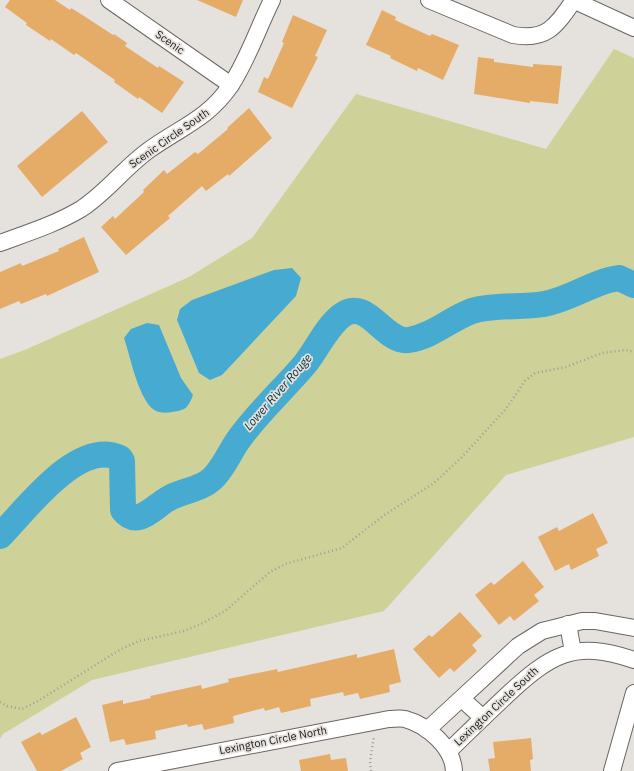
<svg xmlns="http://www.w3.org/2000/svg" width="634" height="771" viewBox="0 0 634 771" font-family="'IBM Plex Sans',sans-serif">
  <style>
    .green { fill: #cfd298 }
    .water { fill: #46aad1 }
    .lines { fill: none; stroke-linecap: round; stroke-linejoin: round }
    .river { stroke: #46aad1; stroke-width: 26 }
    .building { fill: #e5ac68 }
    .minor-casing { stroke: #6a6663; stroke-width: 18 }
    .path { stroke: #a19d9a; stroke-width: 2.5; stroke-dasharray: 1 3; stroke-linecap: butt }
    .minor { stroke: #fff; stroke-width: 16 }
    .labels { text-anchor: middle; stroke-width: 3.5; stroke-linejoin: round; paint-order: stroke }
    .street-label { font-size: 11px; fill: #1b1918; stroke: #e5e1dd }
    .water-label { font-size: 12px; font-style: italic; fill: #023141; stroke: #e5e1dd }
  </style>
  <rect width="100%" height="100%" fill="#e5e1dd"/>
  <path class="green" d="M614 49 634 58V437L506 475 384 611 92 680 3 734 0 739V359L27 349 189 277 252 238 356 94 546 149Z"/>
  <g class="water">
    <path d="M292 268 301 278 296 296 222 375 210 380 199 373 177 320 180 309 192 300 274 270Z"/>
    <path d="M147 323 159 325 181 378 193 395C188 408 186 410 172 412 168 413 160 413 156 411 139 403 130 355 124 338L131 329Z"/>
  </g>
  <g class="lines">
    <path class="river" d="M0 536C26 510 78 438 120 458L122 461 123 510C137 528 153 508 166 500 181 490 199 491 212 479 224 468 230 451 239 439 258 412 284 389 305 364 317 349 326 328 341 316 367 295 384 344 409 340 433 336 450 319 472 311 495 304 520 308 544 304 567 300 587 286 609 280L619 278 634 285"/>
  </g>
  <g class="building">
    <path d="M10 0H55L70 10 71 8 84 16 113 35 114 34 127 43 125 46 158 68 159 66 184 82 162 113 139 97 138 99 114 82 115 80 76 53 74 55 51 39 50 41 26 25 27 23 5 7Z"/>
    <path d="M197 0H243L236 17Z"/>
    <path d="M382 10 396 17 395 20 430 36 432 34 459 45 443 80 418 68 417 71 390 58 391 56 366 45Z"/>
    <path d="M293 15 327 30 315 56 318 57 292 108 258 92 264 77 268 79 284 43 282 42Z"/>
    <path d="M478 57 494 59V62L533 67V64L562 66 558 104 530 101V103L474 94Z"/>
    <path d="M249 108 272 138 229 176 228 174 206 191 202 186 168 216 170 218 126 255 101 227 113 216 115 219 144 192 143 190 164 170 167 174 195 152 198 154 228 129 227 128Z"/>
    <path d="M82 111 108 142 42 197 17 166Z"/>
    <path d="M84 237 99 272 47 296 46 294 21 304 19 301 0 309V272L21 263 22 266 59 251 58 249Z"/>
    <path d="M593 513 608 543 596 549 599 556 571 570 569 564 555 571 538 537 557 527 559 531Z"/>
    <path d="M523 561 544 587 534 595 539 601 514 621 510 616 499 625 475 595 491 582 494 585Z"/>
    <path d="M460 612 482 636 472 645 477 651 454 672 450 668 439 678 413 649 429 635 432 637Z"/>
    <path d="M394 649 401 682 389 685 390 692 360 699 358 693 344 696 343 692 310 699 311 706 281 713 279 707 265 711 264 708 233 716 234 723 204 730 202 724 188 727 187 724 155 731 156 739 126 745 124 739 110 742 102 705 123 700V704L151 698 150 696 201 685 202 689 229 682 228 679 277 669 278 672 357 654V658Z"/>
    <path d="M76 717 91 747 80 753 83 759 61 771H37L21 742 40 732 42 735Z"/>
    <path d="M531 738 533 759 530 760 531 771H490L488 759 495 758 493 742Z"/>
    <path d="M330 754 331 760 346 758 348 771H301L299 760Z"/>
  </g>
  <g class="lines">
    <g class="minor-casing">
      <g id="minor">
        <path d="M109 0 231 85"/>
        <path d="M429 0 513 35C547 41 556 26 574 0"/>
        <path d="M573 0 634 28"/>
        <path d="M0 243C27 233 56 224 81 209 106 193 125 167 149 150 181 127 208 119 231 85 248 59 258 28 272 0"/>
        <path d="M568 624 573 652"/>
        <path d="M462 699 483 718"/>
        <path d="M427 730 518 646 542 631 582 621H595L634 628"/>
        <path d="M449 751C468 732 487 714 506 696 550 655 574 639 634 660"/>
        <path d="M117 771 389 719C394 719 400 718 405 719 427 725 453 747 454 771"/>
        <path d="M612 771 634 693"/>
      </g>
    </g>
    <g class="path">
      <path d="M0 702 7 706 22 709 38 701 121 649 139 641 184 631 203 623 225 611 270 572 285 564 342 548 383 516 434 483 461 458 505 410 525 381 535 373 566 367 602 353 626 350 634 352"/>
      <path d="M371 771 370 762 374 736"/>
    </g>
    <use href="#minor" class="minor"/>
  </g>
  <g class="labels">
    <g class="street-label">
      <text transform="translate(170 42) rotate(35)" y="4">Scenic</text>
      <text transform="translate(169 138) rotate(-35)" y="4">Scenic Circle South</text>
      <text transform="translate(496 706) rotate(-43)" y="4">Lexington Circle South</text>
      <text transform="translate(273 740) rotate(-11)" y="4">Lexington Circle North</text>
    </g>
    <g class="water-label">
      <text transform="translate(278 392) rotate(-49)" y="4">Lower River Rouge</text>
    </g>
  </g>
</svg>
